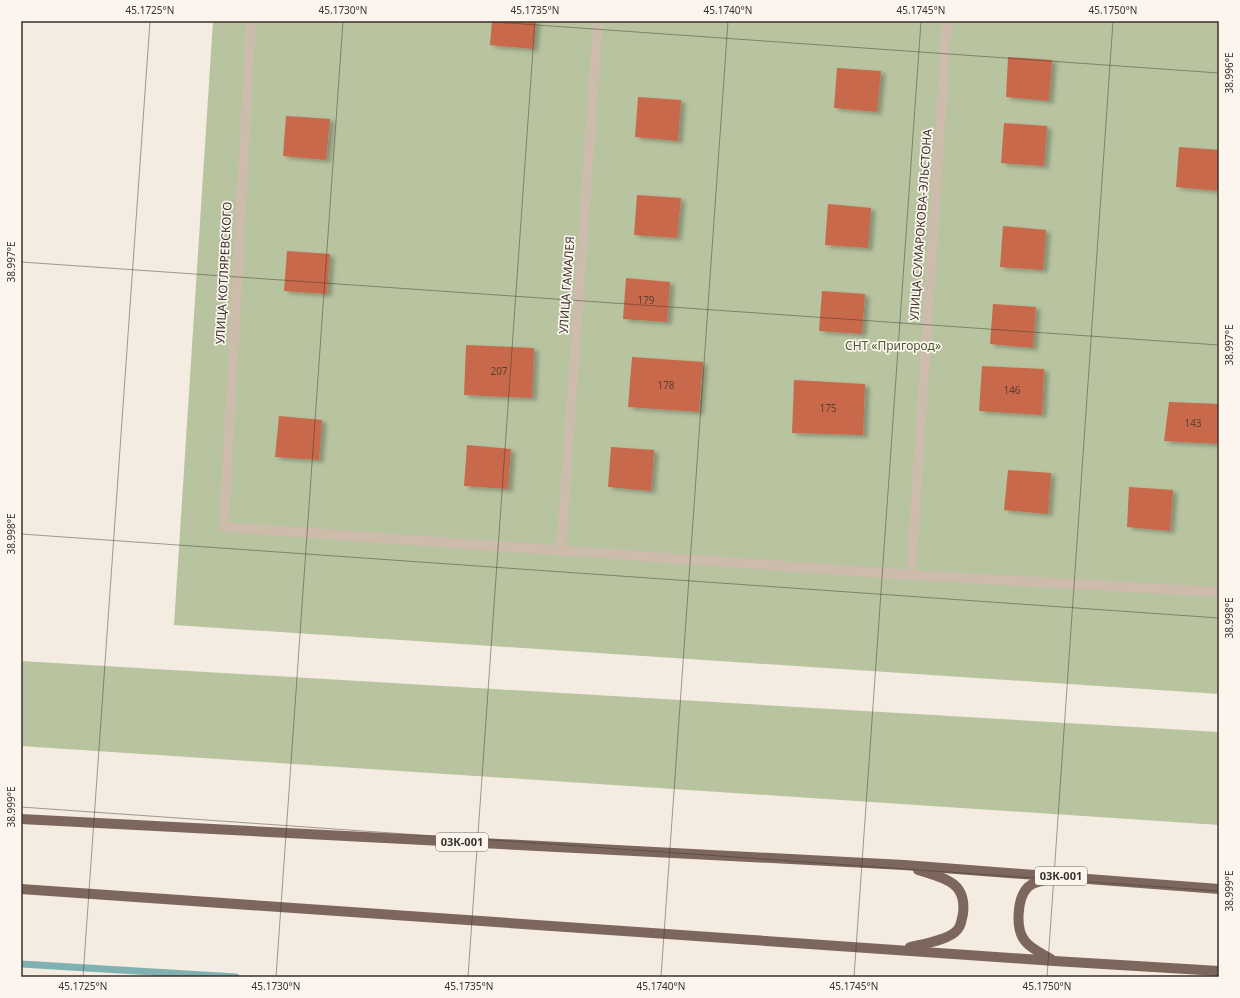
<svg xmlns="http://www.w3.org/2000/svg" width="1240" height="998" viewBox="0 0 1240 998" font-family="'Noto Sans',sans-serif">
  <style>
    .green { fill: #b8c4a0 }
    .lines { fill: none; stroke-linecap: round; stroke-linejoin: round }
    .stream { stroke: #7fb0b2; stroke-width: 7 }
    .building { fill: #c8694b; filter: url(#shadow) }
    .minor { stroke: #cdbbac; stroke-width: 10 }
    .primary { stroke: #7d675c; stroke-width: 10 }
    .ticks { fill: none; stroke: #3b302b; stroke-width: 1; stroke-opacity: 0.45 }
    .labels { text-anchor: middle; stroke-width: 3.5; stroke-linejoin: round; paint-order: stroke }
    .number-label { font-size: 10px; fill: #5e3e33 }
    .shield { fill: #fbf5ee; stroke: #756b66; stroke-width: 1 }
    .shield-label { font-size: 11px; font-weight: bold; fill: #3b302b }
    .street-label { font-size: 12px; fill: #3b302b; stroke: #fbf5ee }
    .park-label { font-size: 12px; fill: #4a5a2e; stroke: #fbf5ee }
    .neatline { fill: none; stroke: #3b302b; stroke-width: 1.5 }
    .ticks-label { font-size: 10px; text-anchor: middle; fill: #3b302b }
  </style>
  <defs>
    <filter id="shadow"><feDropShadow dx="4.5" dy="2.5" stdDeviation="2" flood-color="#0004"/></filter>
  </defs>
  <rect width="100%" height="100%" fill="#f4ebe1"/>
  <g class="green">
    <path d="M213 21H1219V694L174 625Z"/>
    <path d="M21 661 1219 732V825L21 746Z"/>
  </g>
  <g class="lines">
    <path class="stream" d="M21 964 236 977"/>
  </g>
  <g class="building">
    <path d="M492 21H536L533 49 490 45Z"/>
    <path d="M1008 57 1052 60 1049 101 1006 97Z"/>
    <path d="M837 68 881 71 877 112 834 108Z"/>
    <path d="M638 97 681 100 678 141 635 137Z"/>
    <path d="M286 116 330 119 326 160 283 156Z"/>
    <path d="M1004 123 1047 126 1044 166 1001 163Z"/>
    <path d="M1179 147 1219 150V191L1176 187Z"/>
    <path d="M637 195 681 198 677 238 634 235Z"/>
    <path d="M828 204 871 208 868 248 825 245Z"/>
    <path d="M1003 226 1046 230 1043 270 1000 267Z"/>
    <path d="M287 251 330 254 327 294 284 291Z"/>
    <path d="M626 278 670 282 667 322 623 319Z"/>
    <path d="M822 291 865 294 862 334 819 331Z"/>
    <path d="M993 304 1036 307 1033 348 990 344Z"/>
    <path d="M466 345 534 348 532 398 464 395Z"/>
    <path d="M632 357 703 362 699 412 628 407Z"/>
    <path d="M982 366 1044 369 1042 415 979 411Z"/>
    <path d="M794 380 865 384 863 435 792 433Z"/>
    <path d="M1169 402 1219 404V444L1164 441Z"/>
    <path d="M279 416 322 420 319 460 275 457Z"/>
    <path d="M467 445 511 449 508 489 464 486Z"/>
    <path d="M611 447 654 450 651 491 608 487Z"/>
    <path d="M1008 470 1051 473 1048 514 1004 510Z"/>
    <path d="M1129 487 1173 490 1170 531 1127 527Z"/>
  </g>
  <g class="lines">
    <g class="minor">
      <path d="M251 21 224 527 911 575 1219 592"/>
      <path d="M561 550 598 21"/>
      <path d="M911 575 947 21"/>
    </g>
    <g class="primary">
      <path d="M21 819 904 865 1219 889"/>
      <path d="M21 889 1054 961 1219 971"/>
      <path d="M910 947C923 944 943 941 954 933 961 928 961 922 963 914 967 881 943 878 918 870"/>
      <path d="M1051 959C1043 954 1031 949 1025 941 1015 929 1017 898 1028 887 1033 882 1044 880 1052 879"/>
    </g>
  </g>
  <path class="ticks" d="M480 21 1219 73M21 262 1219 345M21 534 1219 618M21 807 1219 891M83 977 150 21M276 977 343 21M468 977 535 21M661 977 728 21M854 977 921 21M1047 977 1113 21"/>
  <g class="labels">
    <g class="number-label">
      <text x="646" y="304">179</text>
      <text x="499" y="375">207</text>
      <text x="666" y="389">178</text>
      <text x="1012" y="394">146</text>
      <text x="828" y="412">175</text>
      <text x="1193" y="427">143</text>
    </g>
    <g class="shield">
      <rect x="436" y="833" width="52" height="18" rx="3"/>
      <rect x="1035" y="867" width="52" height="18" rx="3"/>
    </g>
    <g class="shield-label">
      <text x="462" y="846">03К-001</text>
      <text x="1061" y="880">03К-001</text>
    </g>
    <g class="street-label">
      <text transform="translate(921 225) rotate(-86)" y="4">УЛИЦА СУМАРОКОВА-ЭЛЬСТОНА</text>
      <text transform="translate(224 273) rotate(-87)" y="4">УЛИЦА КОТЛЯРЕВСКОГО</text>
      <text transform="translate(567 285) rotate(-86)" y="4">УЛИЦА ГАМАЛЕЯ</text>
    </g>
    <g class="park-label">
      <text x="893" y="350">СНТ «Пригород»</text>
    </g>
  </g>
  <rect width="1240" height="998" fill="none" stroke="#fbf5ee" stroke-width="44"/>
  <rect x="22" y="22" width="1196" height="954" class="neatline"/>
  <g class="ticks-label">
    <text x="150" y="14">45.1725°N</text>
    <text x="343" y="14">45.1730°N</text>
    <text x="535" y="14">45.1735°N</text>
    <text x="728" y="14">45.1740°N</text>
    <text x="921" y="14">45.1745°N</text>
    <text x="1113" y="14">45.1750°N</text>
    <text transform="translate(1229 73) rotate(-90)" y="4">38.996°E</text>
    <text transform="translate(11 262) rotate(-90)" y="4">38.997°E</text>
    <text transform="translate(1229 345) rotate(-90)" y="4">38.997°E</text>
    <text transform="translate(11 534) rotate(-90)" y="4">38.998°E</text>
    <text transform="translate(1229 618) rotate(-90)" y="4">38.998°E</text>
    <text transform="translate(11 807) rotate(-90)" y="4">38.999°E</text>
    <text transform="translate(1229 891) rotate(-90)" y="4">38.999°E</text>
    <text x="83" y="990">45.1725°N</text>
    <text x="276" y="990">45.1730°N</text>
    <text x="469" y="990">45.1735°N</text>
    <text x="661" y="990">45.1740°N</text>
    <text x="854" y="990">45.1745°N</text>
    <text x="1047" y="990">45.1750°N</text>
  </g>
</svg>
